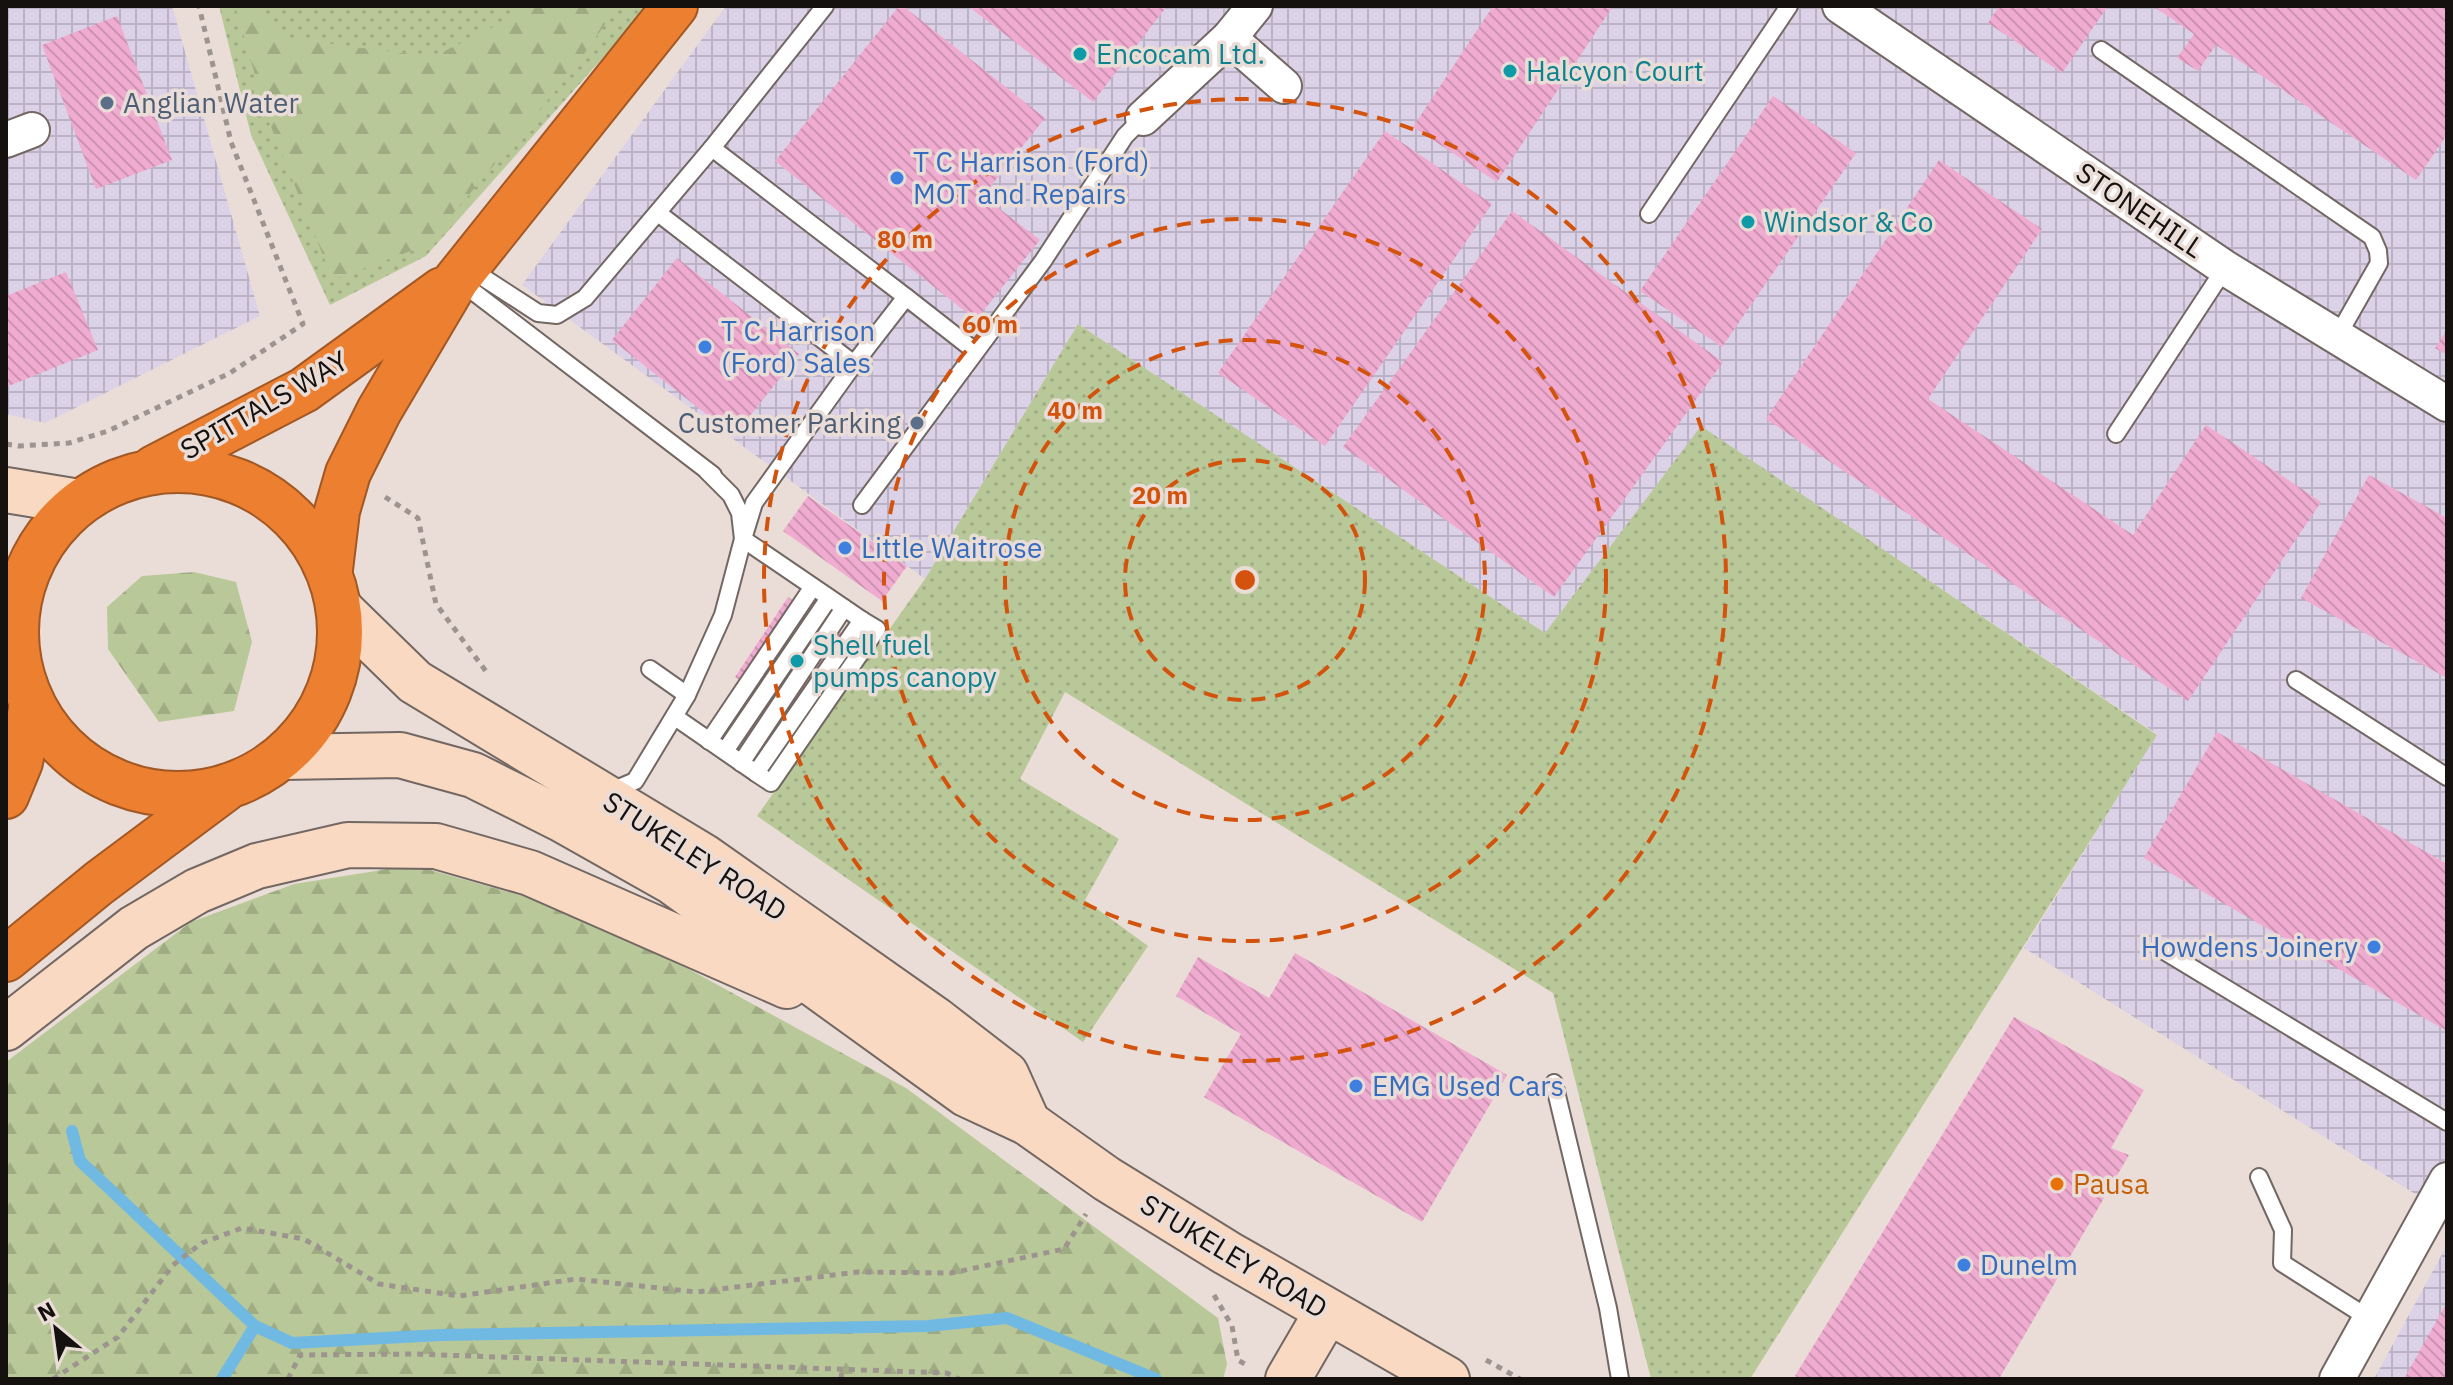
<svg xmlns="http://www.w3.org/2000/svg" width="2453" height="1385" viewBox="0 0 2453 1385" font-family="'IBM Plex Sans',sans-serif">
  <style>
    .industrial { fill: url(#industrial-grid) }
    .grass { fill: url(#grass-dots) }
    .forest { fill: url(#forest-firs) }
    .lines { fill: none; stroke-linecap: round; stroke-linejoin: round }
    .stream { stroke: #70b9e2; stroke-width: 12 }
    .building { fill: url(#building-back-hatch) }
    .lane-casing { stroke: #726762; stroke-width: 20 }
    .street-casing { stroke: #726762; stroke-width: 38 }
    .secondary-casing { stroke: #726762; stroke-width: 48 }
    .highway-casing { stroke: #a15824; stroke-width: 48 }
    .path { stroke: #9d948f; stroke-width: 5; stroke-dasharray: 6 6; stroke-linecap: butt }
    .lane { stroke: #fff; stroke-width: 16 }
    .street { stroke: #fff; stroke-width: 34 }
    .secondary { stroke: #f9d9c1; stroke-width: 44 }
    .highway { stroke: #ec7f30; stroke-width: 44 }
    .ring { fill: none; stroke: #d3520c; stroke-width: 4; stroke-dasharray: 14 10 }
    .culture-dot { fill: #0f9aa8; stroke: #eaddd7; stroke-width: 3 }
    .service-dot { fill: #5c6f8a; stroke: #eaddd7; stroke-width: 3 }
    .shop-dot { fill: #3f7fe0; stroke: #eaddd7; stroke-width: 3 }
    .food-dot { fill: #e8710a; stroke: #eaddd7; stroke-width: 3 }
    .labels { text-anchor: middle; stroke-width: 7; stroke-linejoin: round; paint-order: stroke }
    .culture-label { font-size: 28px; fill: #0d838f; stroke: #eaddd7; text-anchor: start }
    .service-label { font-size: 28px; fill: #4e5e75; stroke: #eaddd7; text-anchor: start }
    .shop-label { font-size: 28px; fill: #366cbe; stroke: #eaddd7; text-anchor: start }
    .street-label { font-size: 28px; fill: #15110f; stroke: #eaddd7 }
    .food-label { font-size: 28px; fill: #c56008; stroke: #eaddd7; text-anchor: start }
    .centre { fill: #d3520c; stroke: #eaddd7; stroke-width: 4 }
    .ring-label { font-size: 24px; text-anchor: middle; font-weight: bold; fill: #d3520c; stroke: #eaddd7; stroke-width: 7; stroke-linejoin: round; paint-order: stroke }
  </style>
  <defs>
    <pattern id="industrial-grid" width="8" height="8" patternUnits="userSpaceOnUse" patternTransform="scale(2)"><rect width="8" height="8" fill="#dbd2e7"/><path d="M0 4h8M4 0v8" fill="none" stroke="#bbb3c5"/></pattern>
    <pattern id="grass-dots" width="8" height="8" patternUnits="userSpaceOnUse" patternTransform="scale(2)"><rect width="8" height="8" fill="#b9c899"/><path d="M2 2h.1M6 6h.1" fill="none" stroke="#9eab83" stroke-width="1.8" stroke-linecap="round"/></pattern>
    <pattern id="forest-firs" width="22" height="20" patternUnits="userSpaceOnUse" patternTransform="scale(2)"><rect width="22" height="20" fill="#b9c899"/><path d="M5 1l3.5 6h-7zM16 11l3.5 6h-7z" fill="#9eab83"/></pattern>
    <pattern id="building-back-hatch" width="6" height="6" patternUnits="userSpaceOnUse" patternTransform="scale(2)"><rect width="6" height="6" fill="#f0abd0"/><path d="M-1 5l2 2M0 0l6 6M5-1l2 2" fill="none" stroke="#cd92b1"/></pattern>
  </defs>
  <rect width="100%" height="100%" fill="#eaddd7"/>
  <g class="industrial">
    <path d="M6 6H172L260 316 45 423 6 414Z"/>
    <path d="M726 6H2447V1214L2024 948 2157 734 1701 427 1545 633 1078 324 925 579 522 285Z"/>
    <path d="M2447 1245V1379H2374Z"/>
  </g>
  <g class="grass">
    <path d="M219 6H649L426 256 330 305 251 135Z"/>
    <path d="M1078 324 1545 633 1701 426 2157 735 1750 1379H1651L1553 993 1065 692 1020 779 1119 839 1085 900 1148 946 1083 1042 757 816 925 579Z"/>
  </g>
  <g class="forest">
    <path d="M235 6H259L284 38 433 57 499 24 523 6H618L572 71 427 245 333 280 269 122Z"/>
    <path d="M194 572 236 582 252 642 234 711 159 722 108 649 107 607 142 576Z"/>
    <path d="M413 865 590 915 906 1088 1218 1318 1227 1364 1223 1379H6V1062L191 922 294 884Z"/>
  </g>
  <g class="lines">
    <g class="stream">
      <path d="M72 1131 80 1161 255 1326"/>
      <path d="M222 1379 255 1326 292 1343 441 1335 928 1326 1007 1318 1156 1379"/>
    </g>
  </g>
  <g class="building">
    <path d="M899 6H903L1045 118 983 196 1040 240 976 320 775 161Z"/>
    <path d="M968 6H1167L1093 102Z"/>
    <path d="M1493 6H1613L1497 182 1413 127Z"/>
    <path d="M1999 6H2108L2062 73 1988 23Z"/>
    <path d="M2153 6H2447V135L2416 180 2216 45 2198 71 2177 58 2194 34Z"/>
    <path d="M117 16 172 160 96 189 42 45Z"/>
    <path d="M1773 96 1856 153 1722 347 1640 291Z"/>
    <path d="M1385 131 1492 204 1325 446 1218 373Z"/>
    <path d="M1939 160 2042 229 1928 399 2133 535 2206 425 2321 502 2188 701 1766 419Z"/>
    <path d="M1512 211 1723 362 1554 597 1343 447Z"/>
    <path d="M677 258 799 354 734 436 612 340Z"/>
    <path d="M66 272 98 350 6 387V296Z"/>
    <path d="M2447 330V355L2435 348Z"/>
    <path d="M2369 475 2447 518V678L2301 598Z"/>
    <path d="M808 496 907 566 882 601 783 531Z"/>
    <path d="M788 597 859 645 806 725 735 677Z"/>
    <path d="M2217 732 2447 864V1031L2144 858Z"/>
    <path d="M1295 953 1507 1075 1422 1222 1204 1097 1241 1034 1176 996 1198 957 1269 998Z"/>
    <path d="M2014 1017 2144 1090 2111 1148 2129 1155 1999 1379H1801L1795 1376Z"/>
    <path d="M2447 1302V1379H2404Z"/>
  </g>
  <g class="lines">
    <g class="lane-casing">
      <g id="lane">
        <path d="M2101 50 2372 237 2378 251 2379 263 2337 337"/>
        <path d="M712 148 906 297"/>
        <path d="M658 213 854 364 906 297 975 351"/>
        <path d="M1649 214 1789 6"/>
        <path d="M467 267 538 313 557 315 585 298 712 148 825 6"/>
        <path d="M458 280 713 475"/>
        <path d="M2116 434 2225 268"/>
        <path d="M862 505 1043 261 1125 136 1143 118"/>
        <path d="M650 669 687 695"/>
        <path d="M2296 680 2447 777"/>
        <path d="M675 717 756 773 862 620 743 539 754 503 854 364"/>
        <path d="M709 741 812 588"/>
        <path d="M725 751 829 598"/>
        <path d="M741 763 844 608"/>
        <path d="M756 773 771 783 877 629 862 620"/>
        <path d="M609 792 635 781 687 695 723 615 743 539 740 513 731 495 707 471"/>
        <path d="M2164 951 2447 1122"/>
        <path d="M1554 1083 1608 1308 1620 1379"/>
        <path d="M2259 1177 2283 1230 2282 1263 2370 1319"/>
      </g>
    </g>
    <g class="street-casing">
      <g id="street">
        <path d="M1840 6 2225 268 2447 404"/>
        <path d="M1229 38 1284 86"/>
        <path d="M1143 118 1229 38 1255 6"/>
        <path d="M6 140 32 130"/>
        <path d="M2337 1379 2447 1180"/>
      </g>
    </g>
    <g class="secondary-casing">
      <g id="secondary">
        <path d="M6 490 79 502"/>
        <path d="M340 609 415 682 703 856 936 1020 1006 1074 1028 1123"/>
        <path d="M6 652 19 669"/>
        <path d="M283 757 400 755 473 775 563 820 671 881 966 1094 1028 1123 1107 1179 1227 1253 1447 1379"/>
        <path d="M6 1028 134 928 197 891 257 866 348 845 436 846 530 873 787 986"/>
        <path d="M1288 1379 1327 1312"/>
      </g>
    </g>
    <g class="highway-casing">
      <g id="highway">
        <path d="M154 468 304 390 442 290"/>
        <circle cx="178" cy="632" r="162"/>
        <path d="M330 569 337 511 348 473 379 411 457 279 675 6"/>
        <path d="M6 796 20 762 32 705"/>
        <path d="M6 959 99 883 225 789"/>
      </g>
    </g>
    <g class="path">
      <path d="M6 444 18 446 69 443 108 431 230 373 303 324 231 142 199 6"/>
      <path d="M385 497 418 518 436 604 488 674"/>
      <path d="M1214 1295 1232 1326 1238 1360 1248 1366"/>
      <path d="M1486 1360 1520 1379"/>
      <path d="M53 1379 118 1337 173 1265 202 1243 242 1228 304 1239 379 1284 459 1296 576 1279 696 1292 858 1272 951 1273 1064 1249 1086 1214"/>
      <path d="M288 1379 300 1355 414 1354 947 1373 959 1379"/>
      <path d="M841 1379 842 1369"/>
    </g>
    <use href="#lane" class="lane"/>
    <use href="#street" class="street"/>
    <use href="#secondary" class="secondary"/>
    <use href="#highway" class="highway"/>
  </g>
  <g class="ring">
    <circle cx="1245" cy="580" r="120"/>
    <circle cx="1245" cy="580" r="240"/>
    <circle cx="1245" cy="580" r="361"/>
    <circle cx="1245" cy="580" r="481"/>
  </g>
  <g class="culture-dot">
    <circle cx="1080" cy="54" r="8"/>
    <circle cx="1510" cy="71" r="8"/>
    <circle cx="1748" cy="222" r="8"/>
    <circle cx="797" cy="661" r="8"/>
  </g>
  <g class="service-dot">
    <circle cx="107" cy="103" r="8"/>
    <circle cx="917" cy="423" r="8"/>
  </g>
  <g class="shop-dot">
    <circle cx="897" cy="178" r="8"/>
    <circle cx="705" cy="347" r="8"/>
    <circle cx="845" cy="548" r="8"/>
    <circle cx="2374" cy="947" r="8"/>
    <circle cx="1356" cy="1086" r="8"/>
    <circle cx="1964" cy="1265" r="8"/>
  </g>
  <circle class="food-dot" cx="2057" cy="1184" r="8"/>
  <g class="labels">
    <g class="culture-label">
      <text x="1096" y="64">Encocam Ltd.</text>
      <text x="1526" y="81">Halcyon Court</text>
      <text x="1764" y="232">Windsor &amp; Co</text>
      <text x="813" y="655">Shell fuel<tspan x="813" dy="32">pumps canopy</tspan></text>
    </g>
    <g class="service-label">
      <text x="123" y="113">Anglian Water</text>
      <text x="901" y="433" text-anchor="end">Customer Parking</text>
    </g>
    <g class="shop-label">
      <text x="913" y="172">T C Harrison (Ford)<tspan x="913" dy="32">MOT and Repairs</tspan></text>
      <text x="721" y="341">T C Harrison<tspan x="721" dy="32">(Ford) Sales</tspan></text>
      <text x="861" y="558">Little Waitrose</text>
      <text x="2358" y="957" text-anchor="end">Howdens Joinery</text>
      <text x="1372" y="1096">EMG Used Cars</text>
      <text x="1980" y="1275">Dunelm</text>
    </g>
    <g class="street-label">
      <text transform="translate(2140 210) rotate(34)" y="10">STONEHILL</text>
      <text transform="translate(264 405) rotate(-30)" y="10">SPITTALS WAY</text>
      <text transform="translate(695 856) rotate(33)" y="10">STUKELEY ROAD</text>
      <text transform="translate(1234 1256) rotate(31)" y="10">STUKELEY ROAD</text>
    </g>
    <g class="food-label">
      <text x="2073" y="1194">Pausa</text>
    </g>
  </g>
  <circle cx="1245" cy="580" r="12" class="centre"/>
  <g class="ring-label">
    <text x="905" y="248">80 m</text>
    <text x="990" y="333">60 m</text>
    <text x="1075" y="419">40 m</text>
    <text x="1160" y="504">20 m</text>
  </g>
  <rect width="2453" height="1385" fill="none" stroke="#15110f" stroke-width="16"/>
  <g transform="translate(56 1329) rotate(331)" stroke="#eaddd7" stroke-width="6" paint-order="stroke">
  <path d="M0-6L14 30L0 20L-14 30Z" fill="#15110f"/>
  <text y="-12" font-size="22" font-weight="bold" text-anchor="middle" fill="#15110f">N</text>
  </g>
</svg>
